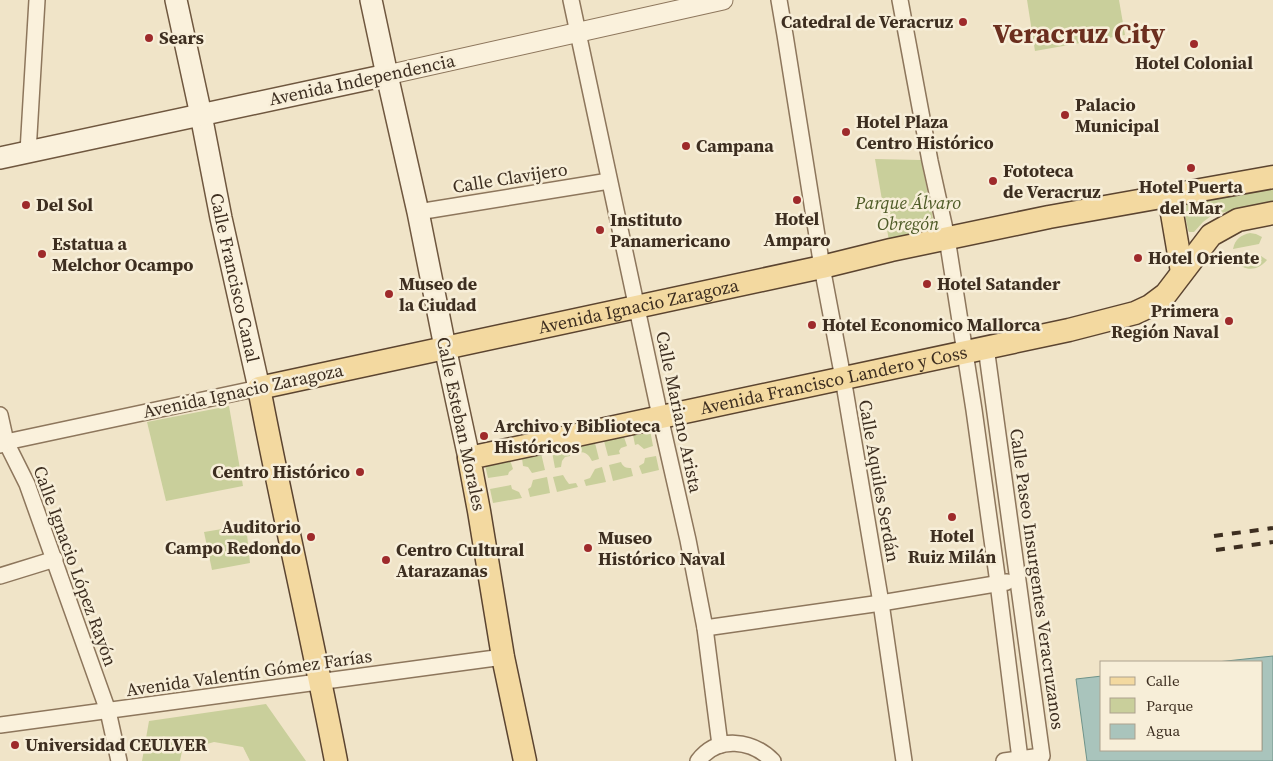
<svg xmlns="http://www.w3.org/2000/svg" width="1273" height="761" viewBox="0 0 1273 761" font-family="'Source Serif 4',serif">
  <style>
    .green { fill: #c9cf9b }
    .water { fill: #a9c4bc; stroke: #6f938a }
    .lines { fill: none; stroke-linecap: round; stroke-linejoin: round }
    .minor-casing { stroke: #8d765c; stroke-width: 18 }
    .tertiary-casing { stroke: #8d765c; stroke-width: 21 }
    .secondary-casing { stroke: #6f573f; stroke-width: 24 }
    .primary-casing { stroke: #5b4430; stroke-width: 25 }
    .minor { stroke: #faf1dc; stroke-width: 15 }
    .tertiary { stroke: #faf1dc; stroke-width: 19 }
    .secondary { stroke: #faf1dc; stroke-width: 21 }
    .primary { stroke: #f3d9a0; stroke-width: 22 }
    .rail { stroke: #3d2e20; stroke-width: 4; stroke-dasharray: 9 9; stroke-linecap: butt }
    .poi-dot { fill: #9e2a2b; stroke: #f7eed8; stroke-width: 2 }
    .labels { text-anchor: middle; stroke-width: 5; stroke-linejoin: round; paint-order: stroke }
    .poi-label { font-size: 18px; font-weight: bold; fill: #3d2e20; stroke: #f7eed8; text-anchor: start }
    .street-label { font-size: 18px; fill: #3d2e20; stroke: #f7eed8 }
    .park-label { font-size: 18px; font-style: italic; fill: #4d5a26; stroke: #f7eed8 }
    .town-label { font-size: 28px; font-weight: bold; fill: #6b2e1e; stroke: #f7eed8 }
  </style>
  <rect width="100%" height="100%" fill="#f0e4c8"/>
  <g class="green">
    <path d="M1027 0H1119L1125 35 1035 51Z"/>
    <path d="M875 159 921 160 936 233 889 241Z"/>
    <path d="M1273 188V202L1221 213 1211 216 1203 222 1194 232H1189L1188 230 1184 209 1187 205Z"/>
    <path d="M1250 233 1256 234 1262 237 1259 244 1233 249C1235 239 1241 235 1250 233Z"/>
    <path d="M1261 256 1267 260C1258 271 1245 272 1235 261Z"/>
    <path d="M229 406 243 486 166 501 147 422Z"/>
    <path d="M650 430 653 446 644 449 638 444 635 445 633 435Z"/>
    <path d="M624 437 627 446 621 448 619 451 620 454 608 456 604 441Z"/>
    <path d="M595 443 599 459 592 461C589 455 586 452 579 452L577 446Z"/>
    <path d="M568 447 570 456 565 457 562 461 561 467 555 468 552 452Z"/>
    <path d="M541 453 545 470 532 473 528 467 523 466 522 458Z"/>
    <path d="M656 456 659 470 642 474 639 466 644 463 645 458Z"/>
    <path d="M510 460 513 469 509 472 508 475 488 478 485 465Z"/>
    <path d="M621 462C623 467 626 468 631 468L633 476 613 481 609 465Z"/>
    <path d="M602 467 606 482 586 486 584 480 590 478 595 469Z"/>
    <path d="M563 475 566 480 569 484 576 483 578 487 557 492 553 477Z"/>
    <path d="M547 477 550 493 530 497 528 489 531 487 533 480Z"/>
    <path d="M511 485 512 489 519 492 522 498 493 503 490 489Z"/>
    <path d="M246 525 250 563 212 570 204 532Z"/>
    <path d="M266 704 306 761H250L243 747 214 742 182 751 180 761H142L149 721Z"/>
  </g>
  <path class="water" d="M1273 656V761H1087L1076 679 1102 676V750H1262V662H1217Z"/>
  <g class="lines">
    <g class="minor-casing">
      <g id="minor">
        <path d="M571 0 663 430 688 540 705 628 720 745"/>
        <path d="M779 0 785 35 822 267 843 378 881 603 904 761"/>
        <path d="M900 0 930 161 947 238 974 410 998 583 1020 759"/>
        <path d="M28 152 37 0"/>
        <path d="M418 212 609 181"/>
        <path d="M986 347 1042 756 1004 761"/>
        <path d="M0 415 6 442 27 484 108 711 119 761"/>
        <path d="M0 445 6 442 259 388"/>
        <path d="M0 576 55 559"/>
        <path d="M705 628 881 603 1007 582"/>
        <path d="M0 725 503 657"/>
        <path d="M698 761C718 735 752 740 773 761"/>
      </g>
    </g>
    <g class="tertiary-casing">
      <path id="tertiary" d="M387 75 723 0"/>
    </g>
    <g class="secondary-casing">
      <g id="secondary">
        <path id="s1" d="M176 0 201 115 221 218 259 388"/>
        <path d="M371 0 387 75 418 212 445 347 469 458"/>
        <path d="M0 158 387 75"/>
      </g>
    </g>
    <g class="primary-casing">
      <g id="primary">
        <path d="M1169 196 1182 272"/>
        <path id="s2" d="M336 761C312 636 283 513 259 388L822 267 891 250 1049 217 1273 177"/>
        <path id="s3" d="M525 761 503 657 479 511 469 458 1069 330 1135 313 1150 306 1166 294 1211 235 1238 220 1273 213"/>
      </g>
    </g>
    <use href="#minor" class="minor"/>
    <use href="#tertiary" class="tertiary"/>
    <use href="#secondary" class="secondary"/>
    <use href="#primary" class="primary"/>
    <g class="rail">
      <path d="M1214 536 1273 528"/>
      <path d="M1216 550 1273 542"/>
    </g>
  </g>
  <g class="poi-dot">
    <circle cx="963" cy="22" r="5"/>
    <circle cx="149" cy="38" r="5"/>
    <circle cx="1194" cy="44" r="5"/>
    <circle cx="1065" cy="115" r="5"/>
    <circle cx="846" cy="132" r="5"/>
    <circle cx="686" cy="146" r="5"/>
    <circle cx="1191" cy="168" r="5"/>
    <circle cx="993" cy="181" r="5"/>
    <circle cx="797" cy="200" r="5"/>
    <circle cx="26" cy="205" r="5"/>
    <circle cx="600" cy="230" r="5"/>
    <circle cx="42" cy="254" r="5"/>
    <circle cx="1138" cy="258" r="5"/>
    <circle cx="927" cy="284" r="5"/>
    <circle cx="389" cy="294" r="5"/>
    <circle cx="1229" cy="321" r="5"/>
    <circle cx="812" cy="325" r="5"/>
    <circle cx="484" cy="436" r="5"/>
    <circle cx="360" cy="472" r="5"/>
    <circle cx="952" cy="517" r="5"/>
    <circle cx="311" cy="537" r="5"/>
    <circle cx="588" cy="548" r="5"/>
    <circle cx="386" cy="560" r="5"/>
    <circle cx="15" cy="745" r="5"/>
  </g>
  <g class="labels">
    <g class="poi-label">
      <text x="953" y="28" text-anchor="end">Catedral de Veracruz</text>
      <text x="159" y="44">Sears</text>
      <text x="1194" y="69" text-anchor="middle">Hotel Colonial</text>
      <text x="1075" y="111">Palacio<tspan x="1075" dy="21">Municipal</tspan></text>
      <text x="856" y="128">Hotel Plaza<tspan x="856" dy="21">Centro Histórico</tspan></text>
      <text x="696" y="152">Campana</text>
      <text x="1003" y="177">Fototeca<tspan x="1003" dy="21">de Veracruz</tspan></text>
      <text x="1191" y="193" text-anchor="middle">Hotel Puerta<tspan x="1191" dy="21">del Mar</tspan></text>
      <text x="36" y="211">Del Sol</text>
      <text x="797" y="225" text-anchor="middle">Hotel<tspan x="797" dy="21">Amparo</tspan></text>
      <text x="610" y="226">Instituto<tspan x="610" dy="21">Panamericano</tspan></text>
      <text x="52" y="250">Estatua a<tspan x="52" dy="21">Melchor Ocampo</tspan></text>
      <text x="1148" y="264">Hotel Oriente</text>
      <text x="399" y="290">Museo de<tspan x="399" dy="21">la Ciudad</tspan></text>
      <text x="937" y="290">Hotel Satander</text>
      <text x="1219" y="317" text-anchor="end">Primera<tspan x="1219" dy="21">Región Naval</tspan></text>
      <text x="822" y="331">Hotel Economico Mallorca</text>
      <text x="494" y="432">Archivo y Biblioteca<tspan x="494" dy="21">Históricos</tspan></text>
      <text x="350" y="478" text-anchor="end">Centro Histórico</text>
      <text x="301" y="533" text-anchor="end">Auditorio<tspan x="301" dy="21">Campo Redondo</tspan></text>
      <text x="952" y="542" text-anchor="middle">Hotel<tspan x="952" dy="21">Ruiz Milán</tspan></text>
      <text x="598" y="544">Museo<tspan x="598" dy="21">Histórico Naval</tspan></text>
      <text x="396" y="556">Centro Cultural<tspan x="396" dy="21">Atarazanas</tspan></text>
      <text x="25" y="751">Universidad CEULVER</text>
    </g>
    <g class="street-label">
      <text transform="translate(362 80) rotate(-12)" y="6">Avenida Independencia</text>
      <text transform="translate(510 178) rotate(-9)" y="6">Calle Clavijero</text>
      <text dy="6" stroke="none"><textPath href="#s1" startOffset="284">Calle Francisco Canal</textPath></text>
      <text dy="6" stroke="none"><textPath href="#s2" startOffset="769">Avenida Ignacio Zaragoza</textPath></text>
      <text dy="6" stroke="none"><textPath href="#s3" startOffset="681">Avenida Francisco Landero y Coss</textPath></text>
      <text transform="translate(243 391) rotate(-12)" y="6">Avenida Ignacio Zaragoza</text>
      <text transform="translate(679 412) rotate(78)" y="6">Calle Mariano Arista</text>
      <text transform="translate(461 424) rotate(78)" y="6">Calle Esteban Morales</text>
      <text transform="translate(879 481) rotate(80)" y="6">Calle Aquiles Serdán</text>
      <text transform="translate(75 566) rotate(70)" y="6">Calle Ignacio López Rayón</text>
      <text transform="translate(1037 579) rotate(82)" y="6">Calle Paseo Insurgentes Veracruzanos</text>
      <text transform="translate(249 673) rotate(-8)" y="6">Avenida Valentín Gómez Farías</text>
    </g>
    <g class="park-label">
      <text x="908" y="209">Parque Álvaro<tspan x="908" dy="21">Obregón</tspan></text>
    </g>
    <g class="town-label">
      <text x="1079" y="43">Veracruz City</text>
    </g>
  </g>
  <rect x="1100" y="661" width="162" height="90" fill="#f7eed8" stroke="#ada18e"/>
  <rect x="1110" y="677" width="25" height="8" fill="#f3d9a0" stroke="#ada18e"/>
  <text x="1146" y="686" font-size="15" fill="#3d2e20">Calle</text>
  <rect x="1110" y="698" width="25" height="15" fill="#c9cf9b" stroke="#ada18e"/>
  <text x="1146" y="711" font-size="15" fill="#3d2e20">Parque</text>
  <rect x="1110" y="724" width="25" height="15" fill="#a9c4bc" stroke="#ada18e"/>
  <text x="1146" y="736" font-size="15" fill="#3d2e20">Agua</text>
</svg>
